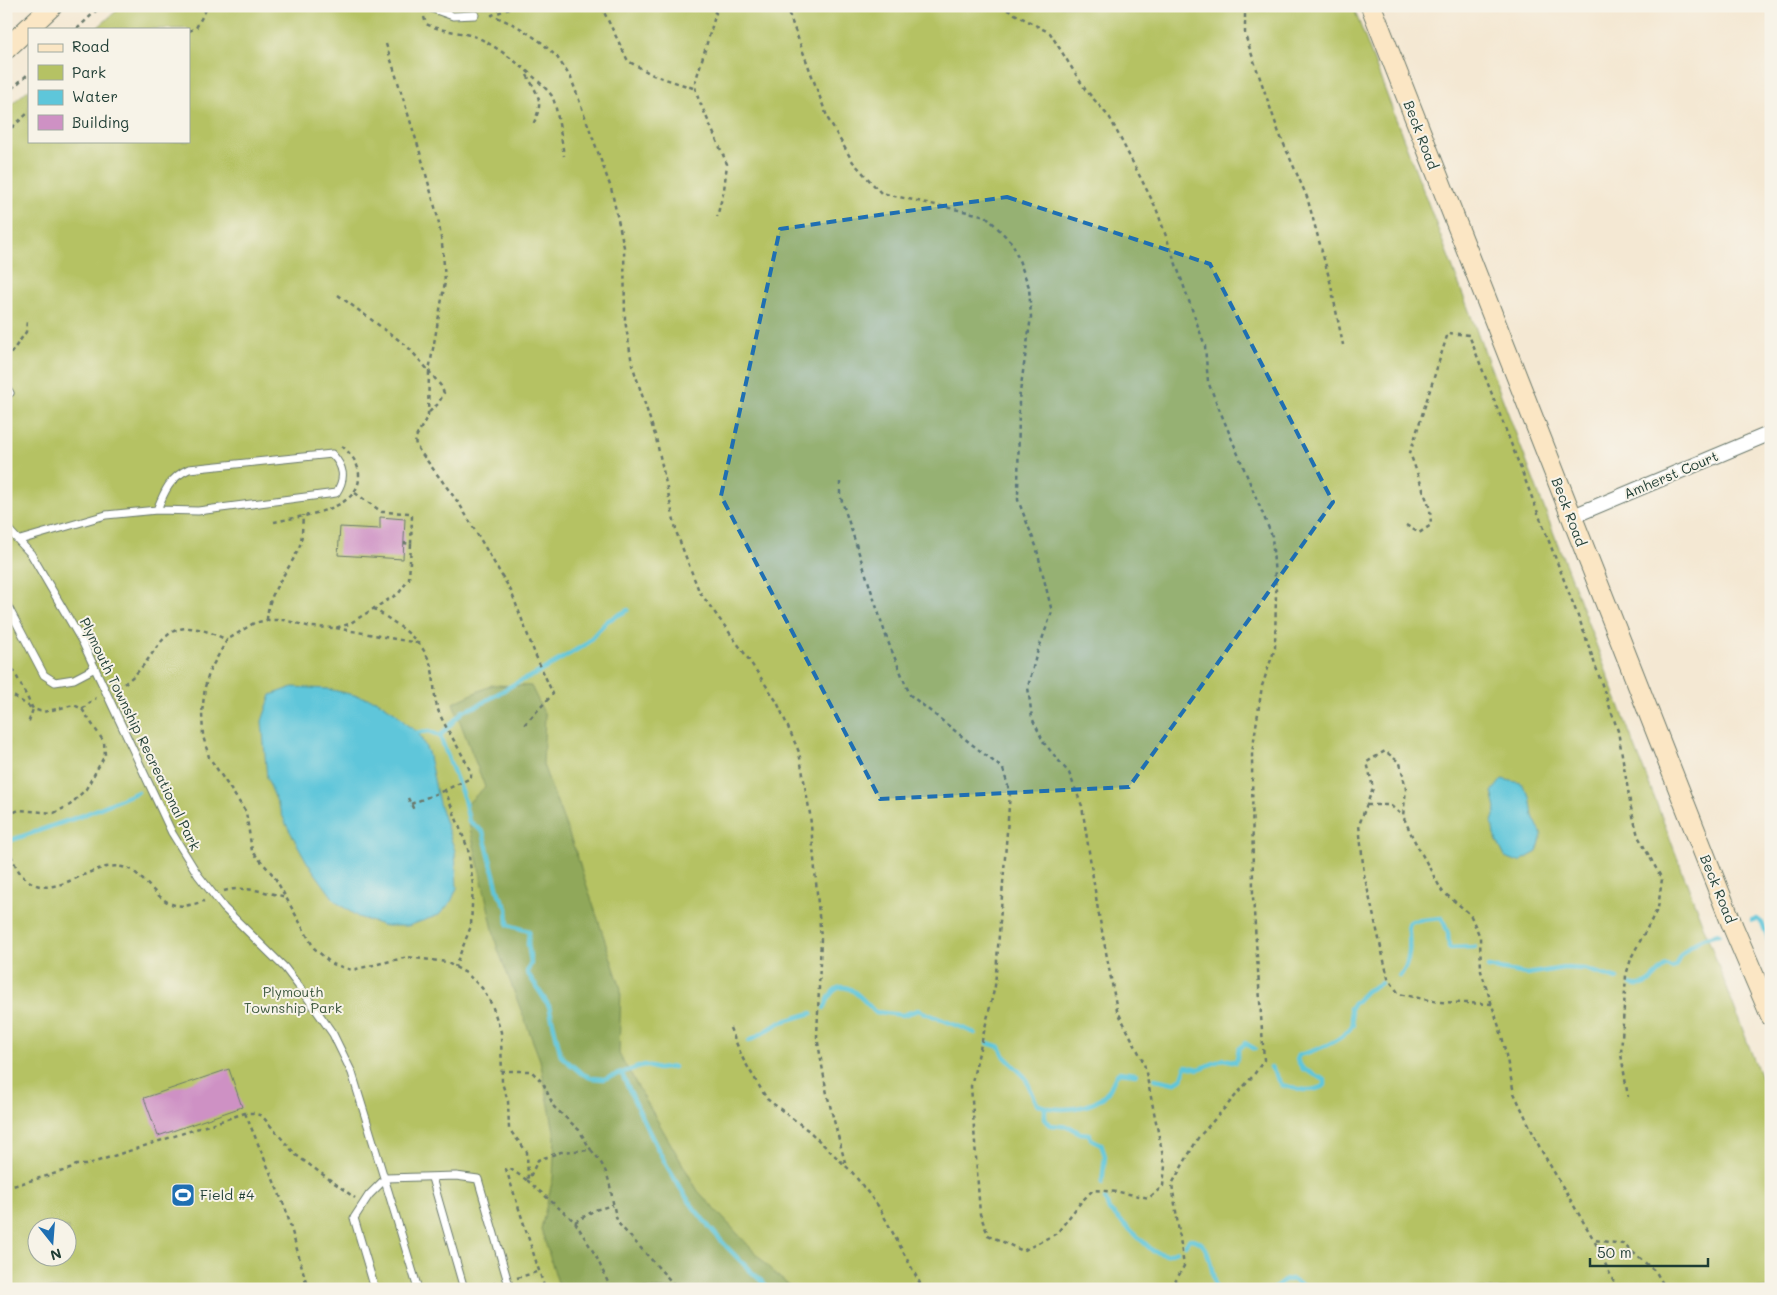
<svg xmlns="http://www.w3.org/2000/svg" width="1777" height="1295" viewBox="0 0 1777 1295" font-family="Mali,sans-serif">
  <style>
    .green { fill: #b5c264; stroke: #6a804c; fill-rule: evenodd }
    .forest { fill: #90a85a; stroke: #587247 }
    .water { fill: #5ec6da; stroke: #3e8287 }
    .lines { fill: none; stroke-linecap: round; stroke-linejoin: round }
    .stream { stroke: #5ec6da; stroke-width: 4.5 }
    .building { fill: #ce91c4 }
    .lane-casing { stroke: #6a796c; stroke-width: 9 }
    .street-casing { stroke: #6a796c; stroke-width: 16 }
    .secondary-casing { stroke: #6a796c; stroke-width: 22 }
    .path { stroke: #6a796c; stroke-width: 2.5; stroke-dasharray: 4 4; stroke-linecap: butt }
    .lane { stroke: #fff; stroke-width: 7 }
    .street { stroke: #fff; stroke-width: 14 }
    .secondary { stroke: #fbe6c4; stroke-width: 20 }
    .marked { fill: #1f6fb2; fill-opacity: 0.2; stroke: #1f6fb2; stroke-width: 4; stroke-dasharray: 10 6; stroke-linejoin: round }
    .labels { text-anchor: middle; stroke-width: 4; stroke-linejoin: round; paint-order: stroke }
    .street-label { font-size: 14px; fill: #1f3d34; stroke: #f7f3e8 }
    .park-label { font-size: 14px; fill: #3d583e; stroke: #f7f3e8 }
    .poi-label { font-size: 14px; fill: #1f3d34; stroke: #f7f3e8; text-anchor: start }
  </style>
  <rect width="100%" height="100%" fill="#f7f3e8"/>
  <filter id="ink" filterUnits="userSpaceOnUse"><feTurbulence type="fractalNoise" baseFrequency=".02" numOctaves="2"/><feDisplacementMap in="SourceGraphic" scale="10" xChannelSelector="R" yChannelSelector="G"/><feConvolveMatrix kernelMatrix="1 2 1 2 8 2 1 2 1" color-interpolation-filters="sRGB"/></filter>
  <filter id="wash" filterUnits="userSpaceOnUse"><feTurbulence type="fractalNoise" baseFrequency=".0096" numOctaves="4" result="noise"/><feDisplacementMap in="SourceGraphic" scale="20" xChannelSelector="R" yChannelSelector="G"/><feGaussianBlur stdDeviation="1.12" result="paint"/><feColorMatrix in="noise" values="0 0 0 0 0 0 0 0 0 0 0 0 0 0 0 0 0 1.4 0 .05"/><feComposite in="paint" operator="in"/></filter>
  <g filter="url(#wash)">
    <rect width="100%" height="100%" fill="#f4e8d3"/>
    <path class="green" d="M122 6H1353L1771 1104V1289H6V109L29 89V141H189V29H96ZM38 1228H68V1258H38Z"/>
    <path class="forest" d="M492 685 531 686 545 715 543 765 576 853 621 989 619 1054 698 1191 773 1272 793 1289H560L541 1229 553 1178 555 1136 540 1060 497 947 465 806 485 787 453 703Z"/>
    <g class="water">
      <path d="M293 687 328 689 376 700 396 713 407 725 418 732 428 752 439 803 455 851 457 888 451 902 439 915 408 926H385L358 917 336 902 307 862 286 824 267 778 262 721 271 695Z"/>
      <path d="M1502 779 1521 783 1530 796 1533 816 1542 835 1537 852 1519 862 1505 857 1494 835 1492 822 1496 809 1492 792Z"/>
    </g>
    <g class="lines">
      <g class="stream">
        <path d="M414 733 429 731 440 736 464 799 469 821 483 832 499 894 507 908 508 925 529 931 528 944 531 963 527 972 549 1006 561 1056 581 1073 591 1078 604 1079 644 1065 658 1069 674 1067"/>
        <path d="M440 736 463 711 477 706 516 683 536 674 586 644 607 621 628 610"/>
        <path d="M6 842 81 816 138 792"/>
        <path d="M1752 920 1757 919 1762 923 1771 945"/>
        <path d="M1488 967 1527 974 1564 968 1585 969 1617 979"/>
        <path d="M1399 976C1412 965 1410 940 1408 924L1412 921 1442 918 1448 933 1449 948 1475 947"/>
        <path d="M1631 984C1648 990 1655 975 1666 965L1673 968C1678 965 1677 959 1681 955 1692 943 1703 936 1719 934"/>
        <path d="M824 1008C827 1004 828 998 831 994 846 974 865 1003 875 1012L903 1015 918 1010 975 1033"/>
        <path d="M749 1041 781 1022 812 1013"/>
        <path d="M988 1043 1000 1047 1005 1057 1025 1077 1037 1104C1057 1113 1093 1110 1107 1093 1113 1086 1113 1078 1119 1072L1136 1074"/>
        <path d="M1271 1067 1282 1085C1297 1089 1311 1094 1325 1085V1080L1303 1069 1297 1060 1299 1055C1317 1050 1344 1041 1353 1024L1350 1008 1366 991 1381 983"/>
        <path d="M622 1074C643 1119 664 1168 694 1208 716 1237 743 1265 770 1289"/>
        <path d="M1155 1079 1174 1083 1182 1078 1186 1066 1199 1069 1224 1059 1236 1062 1239 1049 1245 1043 1255 1049"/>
        <path d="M1045 1108V1119L1050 1125 1070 1127 1080 1133 1089 1134 1091 1139 1101 1144 1105 1156 1102 1183"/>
        <path d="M1105 1199 1109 1210 1153 1251 1166 1255 1177 1251"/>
        <path d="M1185 1245 1190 1239C1212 1239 1211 1274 1216 1289"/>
        <path d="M1274 1289 1284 1281 1291 1279 1308 1289"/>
      </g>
    </g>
    <g id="blocks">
      <g class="building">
        <path d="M380 517 405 519 403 559 338 555 340 527 380 529Z"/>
        <path d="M229 1069 242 1107 158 1136 144 1098Z"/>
      </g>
    </g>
  </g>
  <g filter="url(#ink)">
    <use href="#blocks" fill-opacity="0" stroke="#6a796c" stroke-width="1"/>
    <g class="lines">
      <g class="lane-casing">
        <g id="lane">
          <path d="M425 6 453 16 475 15"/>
          <path d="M6 387 10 393 6 396"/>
          <path d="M6 527 31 554 83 643 172 833 198 875 224 908 285 968 307 997 333 1034 352 1073 418 1289"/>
          <path d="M20 540 106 515 157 510 198 511 336 493C346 478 344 467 332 454L189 469C170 477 164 492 157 510"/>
          <path d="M6 603 44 675 55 682 74 679 95 668"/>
          <path d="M432 1178 464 1289"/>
          <path d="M375 1289 354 1218 369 1195 386 1178 456 1176 478 1179 510 1289"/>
        </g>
      </g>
      <g class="street-casing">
        <path id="street" d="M1571 517 1771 433"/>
      </g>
      <g class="secondary-casing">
        <g id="secondary">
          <path d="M1371 6 1733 927 1771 1016"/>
          <path d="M6 49 52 6"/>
        </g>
      </g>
      <g class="path">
        <path d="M517 6 492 15 517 26 541 42 557 57 571 78 611 188 624 247 625 320 632 364 656 438 677 534 699 591 745 654 777 702 799 752 810 814 821 938 817 1037 827 1094 846 1166"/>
        <path d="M601 6 628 61 653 75 696 89"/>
        <path d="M708 6 716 13 695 83 696 93 727 164 724 190 717 217"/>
        <path d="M786 6 828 119 853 162 881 193 986 216 1013 244 1029 287 1031 317 1019 399 1018 500 1036 546 1052 612 1036 656 1028 687 1032 718 1044 743 1069 773 1082 806 1098 910 1117 1010 1144 1063 1165 1166 1163 1186 1149 1198 1119 1192 1093 1190 1081 1202 1057 1233 1023 1251 988 1235 980 1214 971 1086 995 986 1010 793 1003 769 910 695 887 639 840 495V479"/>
        <path d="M1000 6 1050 33 1085 89 1110 118 1156 208 1205 346 1208 382 1272 536 1276 591 1275 648 1262 686 1252 753 1253 897 1264 1060 1253 1076 1198 1138 1172 1184 1184 1266 1171 1289"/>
        <path d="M1245 6V35L1279 133 1307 197 1330 281 1343 345"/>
        <path d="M424 17 426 24C443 32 457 31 473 36 493 42 540 79 552 96 557 105 562 143 564 156"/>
        <path d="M77 29 101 6"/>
        <path d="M189 31 196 28 208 6"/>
        <path d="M386 44 419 149 438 218 443 251 445 282 429 371 441 386 444 393 438 404 427 414"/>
        <path d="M527 75C540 99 544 101 532 127"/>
        <path d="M6 94 29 73"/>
        <path d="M6 133 29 112"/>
        <path d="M338 295 407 346 429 371 428 415 415 439 416 446 460 505 511 591 535 654 553 694 524 725"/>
        <path d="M6 360 26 332 27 321"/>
        <path d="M355 493 382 512 409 513 412 516 411 544 404 543"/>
        <path d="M274 522C300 516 356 511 359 479 360 465 352 455 342 446"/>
        <path d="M1406 525 1419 533 1431 525 1430 509 1410 453 1448 333 1469 335 1581 624 1618 731 1631 808 1638 836 1662 879 1658 908 1632 956 1626 975 1621 1054 1628 1097"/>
        <path d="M411 544 409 579 399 593 349 624 335 628 311 627 284 620H267L254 623 227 640 210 670 205 687 202 713 203 736 209 757 246 812 252 851 274 876 314 948 332 964 352 970 408 957 446 962 466 973 482 988 492 1005 501 1032 502 1083 508 1101 509 1129 527 1152 528 1181 509 1168 506 1169 545 1289"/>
        <path d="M373 608C397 625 425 639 432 670 436 688 432 700 442 719 451 737 463 754 471 773V778L445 790 468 849 473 885 471 926 455 967"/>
        <path d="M267 620C268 591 287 574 298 550 303 540 302 526 303 515"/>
        <path d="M336 628 417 643"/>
        <path d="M6 655 33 709 43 712 74 705 82 709 104 742 105 755 86 789 70 805 54 813 19 810 6 816"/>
        <path d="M117 688C166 661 153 603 227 640"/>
        <path d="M6 695 15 697 33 709 28 724"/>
        <path d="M82 709 96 698"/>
        <path d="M408 798 414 810"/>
        <path d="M411 804 445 790"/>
        <path d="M1367 805H1390L1403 816"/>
        <path d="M6 840C12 857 16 876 34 884 62 897 94 858 126 868 132 869 138 875 142 879 165 901 170 913 204 901"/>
        <path d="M224 891C244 885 267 893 287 897"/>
        <path d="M1492 1004 1438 1002 1399 994 1388 978 1364 874 1359 825 1373 788 1367 762 1385 751 1400 763 1406 789 1403 816 1413 838 1442 891 1470 914 1480 937 1481 971 1502 1036 1514 1093 1540 1148 1594 1240"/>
        <path d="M730 1028 743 1059 767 1099 809 1131 852 1172 879 1207 923 1289"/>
        <path d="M501 1071H531L543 1083 554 1107 579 1130 591 1150"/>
        <path d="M245 1113 286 1210 308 1289"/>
        <path d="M6 1188 70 1169 76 1165H86L245 1113H254L262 1116 296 1155 355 1198"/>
        <path d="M575 1222 595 1210 613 1205"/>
        <path d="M517 1278 540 1271"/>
        <path d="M477 1289 497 1283"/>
        <path d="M611 1289 596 1256 575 1222 528 1181 538 1160 561 1152 591 1150C615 1176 608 1192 618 1223L678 1289"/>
        <path d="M1617 1289 1594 1240 1623 1244 1656 1272 1666 1289"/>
      </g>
      <use href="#lane" class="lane"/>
      <use href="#street" class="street"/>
      <use href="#secondary" class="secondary"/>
    </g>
  </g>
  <path class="marked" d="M1007 197 1210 264 1333 502 1129 787 880 799 721 496 780 229Z"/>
  <defs>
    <g id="stadium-square" transform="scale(1.25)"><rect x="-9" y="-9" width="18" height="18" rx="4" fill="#1f6fb2" stroke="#f7f3e8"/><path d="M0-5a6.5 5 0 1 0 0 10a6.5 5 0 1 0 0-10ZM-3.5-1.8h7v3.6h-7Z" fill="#fff"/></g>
  </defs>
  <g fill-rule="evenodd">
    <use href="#stadium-square" x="183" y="1195"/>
  </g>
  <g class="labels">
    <g class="street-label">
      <text transform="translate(1421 135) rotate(69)" y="5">Beck Road</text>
      <text transform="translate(1671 475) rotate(-23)" y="5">Amherst Court</text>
      <text transform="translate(1569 512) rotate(69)" y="5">Beck Road</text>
      <text transform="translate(140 734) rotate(64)" y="5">Plymouth Township Recreational Park</text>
      <text transform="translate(1718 889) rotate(68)" y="5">Beck Road</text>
    </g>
    <g class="park-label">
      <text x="293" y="997">Plymouth<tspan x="293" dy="16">Township Park</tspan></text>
    </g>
    <g class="poi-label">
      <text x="200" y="1200">Field #4</text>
    </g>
  </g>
  <rect width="1777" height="1295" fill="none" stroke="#f7f3e8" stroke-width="25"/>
  <rect x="28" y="28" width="162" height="115" fill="#f7f3e8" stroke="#a1aaa0"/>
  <rect x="38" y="44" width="25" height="8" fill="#fbe6c4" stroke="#a1aaa0"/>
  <text x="72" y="52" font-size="15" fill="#1f3d34">Road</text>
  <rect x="38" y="65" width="25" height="15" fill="#b5c264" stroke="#a1aaa0"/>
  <text x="72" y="78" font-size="15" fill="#1f3d34">Park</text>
  <rect x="38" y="90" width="25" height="15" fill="#5ec6da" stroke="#a1aaa0"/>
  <text x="72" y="102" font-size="15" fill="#1f3d34">Water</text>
  <rect x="38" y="115" width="25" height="15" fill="#ce91c4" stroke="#a1aaa0"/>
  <text x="72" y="128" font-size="15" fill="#1f3d34">Building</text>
  <g transform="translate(52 1242) rotate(163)"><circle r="24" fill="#f7f3e8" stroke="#a1aaa0"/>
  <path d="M0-4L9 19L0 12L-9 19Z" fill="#1f6fb2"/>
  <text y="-8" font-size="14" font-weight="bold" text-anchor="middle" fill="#1f3d34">N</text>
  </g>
  <path d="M1590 1258v8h118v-8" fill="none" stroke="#1f3d34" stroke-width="2.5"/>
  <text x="1597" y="1258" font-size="15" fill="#1f3d34" stroke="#f7f3e8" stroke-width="4" paint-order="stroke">50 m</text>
</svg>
